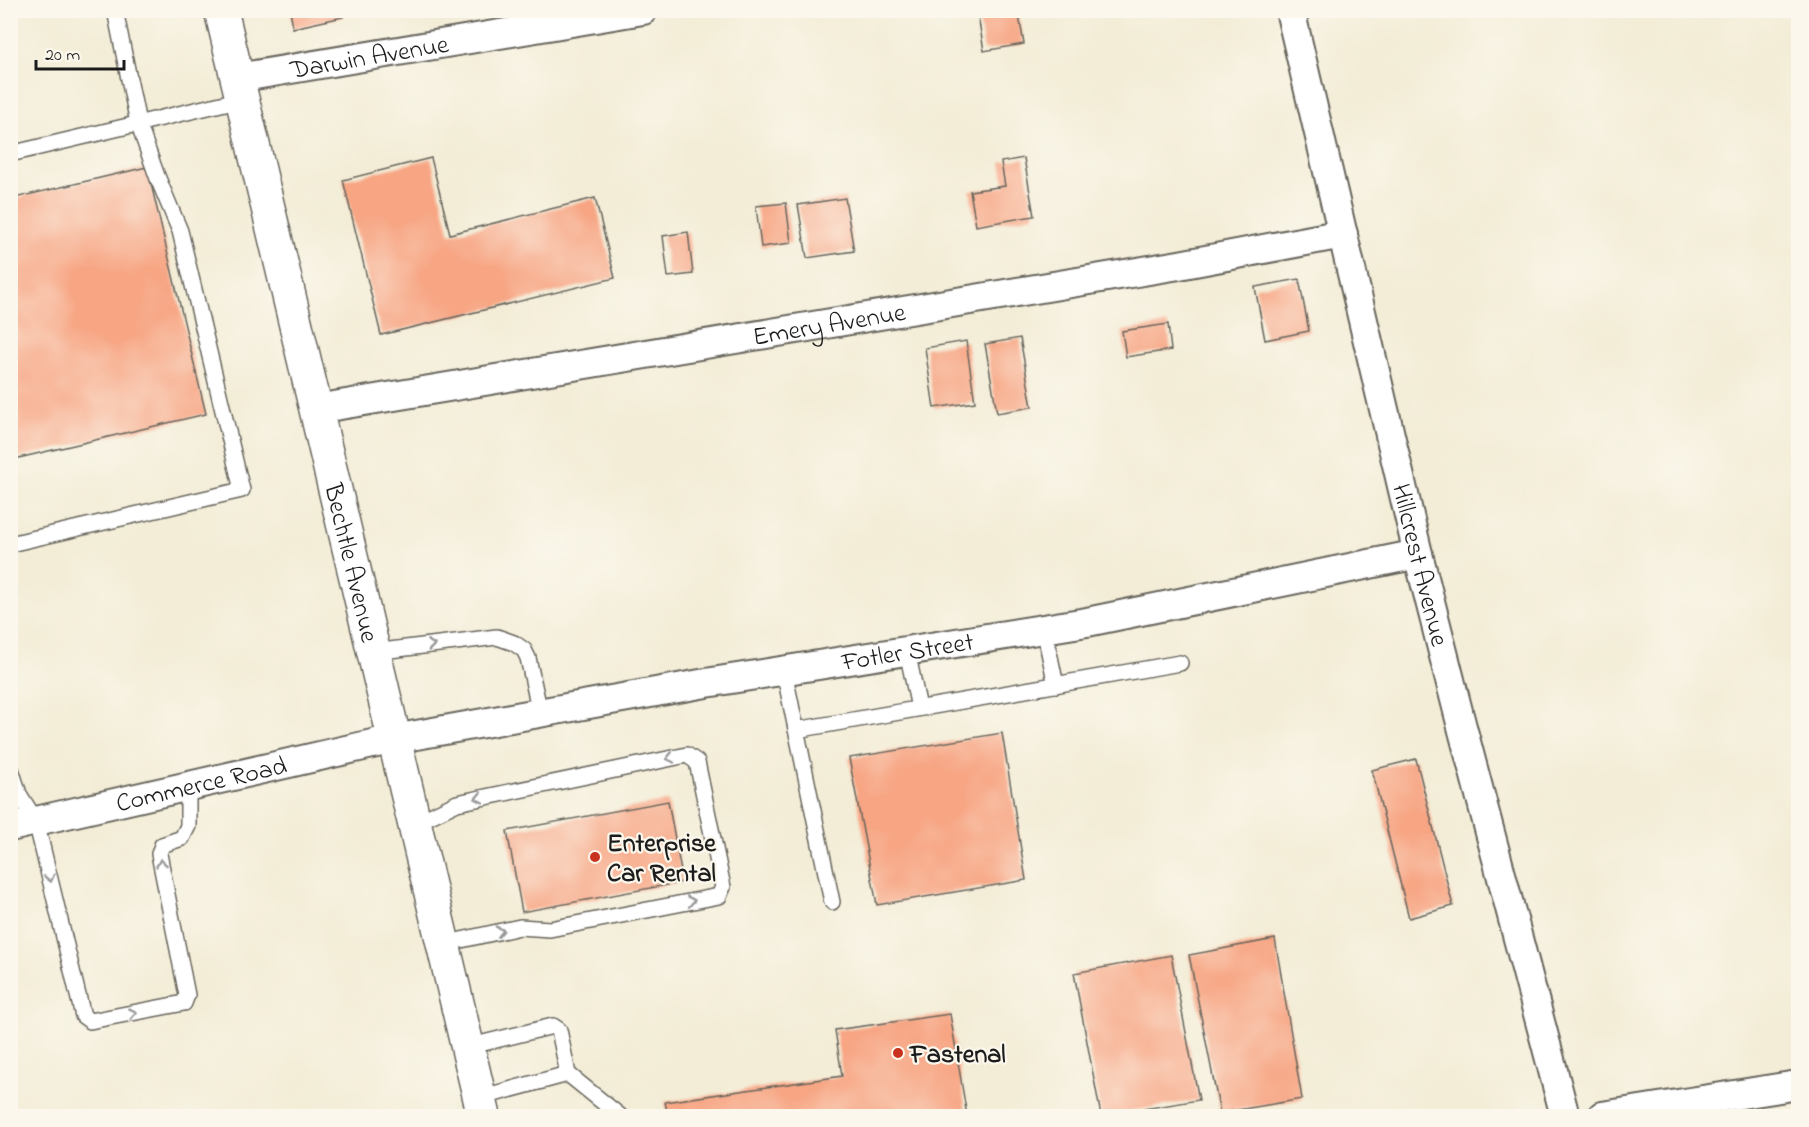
<svg xmlns="http://www.w3.org/2000/svg" width="1809" height="1127" viewBox="0 0 1809 1127" font-family="'Indie Flower',sans-serif">
  <style>
    .building { fill: #f7a583 }
    .lines { fill: none; stroke-linecap: round; stroke-linejoin: round }
    .lane-casing { stroke: #67655d; stroke-width: 18 }
    .street-casing { stroke: #67655d; stroke-width: 32 }
    .secondary-casing { stroke: #67655d; stroke-width: 36 }
    .lane { stroke: #fff; stroke-width: 15 }
    .street { stroke: #fff; stroke-width: 28 }
    .secondary { stroke: #fff; stroke-width: 33 }
    .oneway { stroke: #999 }
    .poi-dot { fill: #c8321e; stroke: #fbf7ec; stroke-width: 2 }
    .labels { text-anchor: middle; stroke-width: 4.5; stroke-linejoin: round; paint-order: stroke }
    .street-label { font-size: 26px; fill: #1c1c1c; stroke: #fbf7ec }
    .poi-label { font-size: 26px; font-weight: bold; fill: #1c1c1c; stroke: #fbf7ec; text-anchor: start }
  </style>
  <rect width="100%" height="100%" fill="#fbf7ec"/>
  <filter id="ink" filterUnits="userSpaceOnUse"><feTurbulence type="fractalNoise" baseFrequency=".0167" numOctaves="2"/><feDisplacementMap in="SourceGraphic" scale="12" xChannelSelector="R" yChannelSelector="G"/><feConvolveMatrix kernelMatrix="1 2 1 2 8 2 1 2 1" color-interpolation-filters="sRGB"/></filter>
  <filter id="wash" filterUnits="userSpaceOnUse"><feTurbulence type="fractalNoise" baseFrequency=".008" numOctaves="4" result="noise"/><feDisplacementMap in="SourceGraphic" scale="24" xChannelSelector="R" yChannelSelector="G"/><feGaussianBlur stdDeviation="1.35" result="paint"/><feColorMatrix in="noise" values="0 0 0 0 0 0 0 0 0 0 0 0 0 0 0 0 0 1.4 0 .05"/><feComposite in="paint" operator="in"/></filter>
  <g filter="url(#wash)">
    <rect width="100%" height="100%" fill="#f3edd7"/>
    <g id="blocks">
      <g class="building">
        <path d="M290 10H342L343 17 293 28Z"/>
        <path d="M977 10H1018L1024 44 984 51Z"/>
        <path d="M431 158 450 234 595 198 615 278 381 335 343 180Z"/>
        <path d="M1024 158 1034 216 976 226 970 191 1005 186 1001 162Z"/>
        <path d="M147 167 206 414 10 460V199Z"/>
        <path d="M845 198 854 251 807 258 798 205Z"/>
        <path d="M786 203 791 243 761 247 756 206Z"/>
        <path d="M688 232 693 274 668 277 663 236Z"/>
        <path d="M1299 279 1309 331 1265 340 1255 287Z"/>
        <path d="M1168 324 1171 350 1126 357 1122 331Z"/>
        <path d="M1020 338 1032 407 997 413 985 344Z"/>
        <path d="M966 341 975 402 934 408 925 348Z"/>
        <path d="M1002 733 1026 880 877 905 849 758Z"/>
        <path d="M1416 759 1453 906 1409 918 1372 770Z"/>
        <path d="M668 801 683 882 522 912 507 831Z"/>
        <path d="M1275 939 1302 1099 1220 1113 1189 955Z"/>
        <path d="M1171 955 1199 1100 1101 1116 1074 973Z"/>
        <path d="M950 1014 967 1116H668L665 1102 842 1076 835 1030Z"/>
      </g>
    </g>
  </g>
  <g filter="url(#ink)">
    <use href="#blocks" fill-opacity="0" stroke="#67655d" stroke-width="1.5"/>
    <g class="lines">
      <g class="lane-casing">
        <g id="lane">
          <path d="M10 154 242 99"/>
          <path d="M10 544 242 490 180 231 157 176 138 123 115 10"/>
          <path d="M1044 629 1056 685"/>
          <path d="M907 651 919 708"/>
          <path d="M373 652 497 637 514 643 524 650 528 658 540 713"/>
          <path d="M784 671 832 902"/>
          <path d="M796 730 1180 663"/>
          <path d="M10 766 19 794 36 821 83 1016 90 1021 184 1003 187 995 159 854 162 845 182 838 188 826V786"/>
          <path d="M414 824 457 803 687 755 697 762 723 887 719 896 550 929 520 927 443 944"/>
          <path d="M467 1047 553 1026 559 1030 568 1074 479 1098"/>
          <path d="M568 1074 620 1116"/>
        </g>
      </g>
      <g class="street-casing">
        <g id="street">
          <path id="s1" d="M1290 10 1418 554 1461 723 1565 1116"/>
          <path id="s2" d="M237 78 643 10"/>
          <path id="s3" d="M316 409 1179 265 1343 234"/>
          <path id="s4" d="M10 827 394 739 706 683 1087 622 1418 554"/>
          <path d="M1602 1116 1798 1085"/>
        </g>
      </g>
      <g class="secondary-casing">
        <g id="secondary">
          <path id="s5" d="M221 10 484 1116"/>
        </g>
      </g>
      <use href="#lane" class="lane"/>
      <use href="#street" class="street"/>
      <use href="#secondary" class="secondary"/>
    </g>
    <defs><path id="oneway-chevron" d="M-2-3.5L2.5 0L-2 3.5" fill="none" stroke-width="1.6" stroke-linecap="round" stroke-linejoin="round" transform="scale(1.5)"/></defs>
    <g class="oneway">
      <use href="#oneway-chevron" transform="translate(431 645) rotate(-7)"/>
      <use href="#oneway-chevron" transform="translate(670 758) rotate(168)"/>
      <use href="#oneway-chevron" transform="translate(479 798) rotate(168)"/>
      <use href="#oneway-chevron" transform="translate(161 863) rotate(-99)"/>
      <use href="#oneway-chevron" transform="translate(50 878) rotate(77)"/>
      <use href="#oneway-chevron" transform="translate(691 901) rotate(-11)"/>
      <use href="#oneway-chevron" transform="translate(500 931) rotate(-13)"/>
      <use href="#oneway-chevron" transform="translate(133 1013) rotate(-11)"/>
    </g>
  </g>
  <g class="poi-dot">
    <circle cx="595" cy="857" r="6"/>
    <circle cx="898" cy="1053" r="6"/>
  </g>
  <g class="labels">
    <g class="street-label">
      <text dy="9" stroke="none"><textPath href="#s2" startOffset="134">Darwin Avenue</textPath></text>
      <text dy="9" stroke="none"><textPath href="#s3" startOffset="520">Emery Avenue</textPath></text>
      <text dy="9" stroke="none"><textPath href="#s5" startOffset="568">Bechtle Avenue</textPath></text>
      <text dy="9" stroke="none"><textPath href="#s1" startOffset="570">Hillcrest Avenue</textPath></text>
      <text dy="9" stroke="none"><textPath href="#s4" startOffset="915">Fotler Street</textPath></text>
      <text dy="9" stroke="none"><textPath href="#s4" startOffset="196">Commerce Road</textPath></text>
    </g>
    <g class="poi-label">
      <text x="607" y="851">Enterprise<tspan x="607" dy="30">Car Rental</tspan></text>
      <text x="910" y="1062">Fastenal</text>
    </g>
  </g>
  <rect width="1809" height="1127" fill="none" stroke="#fbf7ec" stroke-width="36"/>
  <path d="M36 60v9h88v-9" fill="none" stroke="#1c1c1c" stroke-width="3"/>
  <text x="45" y="60" font-size="18" fill="#1c1c1c" stroke="#fbf7ec" stroke-width="4.5" paint-order="stroke">20 m</text>
</svg>
